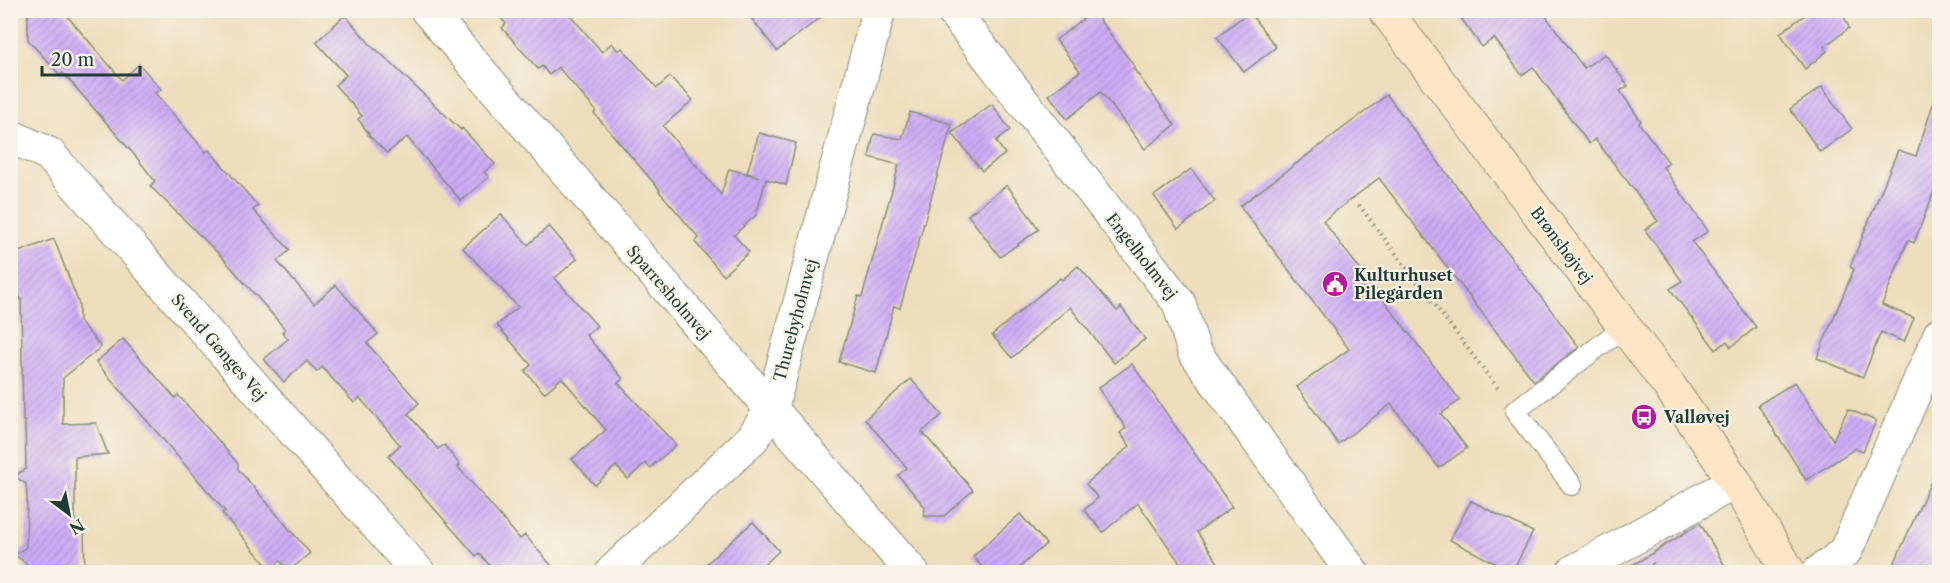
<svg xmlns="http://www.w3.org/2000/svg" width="1950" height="583" viewBox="0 0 1950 583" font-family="'Libre Caslon Text',serif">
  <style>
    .building { fill: url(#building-hatch) }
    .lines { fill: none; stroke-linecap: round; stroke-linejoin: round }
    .lane-casing { stroke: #868d78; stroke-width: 22 }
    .street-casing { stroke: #868d78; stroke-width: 35 }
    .secondary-casing { stroke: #868d78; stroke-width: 35 }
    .path { stroke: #868d78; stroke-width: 4; stroke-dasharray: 1.5 4.5; stroke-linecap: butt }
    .lane { stroke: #fff; stroke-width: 20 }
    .street { stroke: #fff; stroke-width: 33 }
    .secondary { stroke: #fee5c5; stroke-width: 33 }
    .labels { text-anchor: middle; stroke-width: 4.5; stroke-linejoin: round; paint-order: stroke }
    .street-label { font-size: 16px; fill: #1f3d34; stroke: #f7f3e8 }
    .poi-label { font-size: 16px; font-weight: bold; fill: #1f3d34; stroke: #f7f3e8; text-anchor: start }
  </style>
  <defs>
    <pattern id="building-hatch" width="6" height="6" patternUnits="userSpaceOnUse" patternTransform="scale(1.5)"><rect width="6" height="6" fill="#ceacf7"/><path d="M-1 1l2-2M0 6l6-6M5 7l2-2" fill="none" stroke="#a78dc9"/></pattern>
  </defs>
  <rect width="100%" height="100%" fill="#f7f3e8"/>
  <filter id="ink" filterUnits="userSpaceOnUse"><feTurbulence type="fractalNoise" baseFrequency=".0167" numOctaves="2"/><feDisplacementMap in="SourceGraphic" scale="12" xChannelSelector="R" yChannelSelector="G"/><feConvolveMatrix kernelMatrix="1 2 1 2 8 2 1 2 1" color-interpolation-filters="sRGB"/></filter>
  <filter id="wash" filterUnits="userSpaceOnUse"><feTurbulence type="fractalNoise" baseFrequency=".008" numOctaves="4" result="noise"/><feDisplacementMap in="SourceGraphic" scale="24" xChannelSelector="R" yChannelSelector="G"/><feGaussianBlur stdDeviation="1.35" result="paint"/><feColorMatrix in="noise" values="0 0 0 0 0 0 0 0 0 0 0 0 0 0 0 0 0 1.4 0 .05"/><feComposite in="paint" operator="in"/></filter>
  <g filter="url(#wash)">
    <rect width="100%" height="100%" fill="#edb"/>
    <g id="blocks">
      <g class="building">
        <path d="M28 10H62L122 80 139 64 161 89 155 93 206 152 209 150 258 206 253 210 290 250 277 261 314 304 336 285 378 334 367 343 419 403 408 414 438 449 444 445 460 465 458 467 520 539 525 535 558 573H496L479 553 476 556 388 456 400 445 360 398 354 403 322 367 317 372 307 361 284 382 264 359 288 339 282 332 285 329 223 258 150 186 155 181 137 158 63 73 60 75 28 40Z"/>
        <path d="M494 10H566L602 52 612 43 618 51 622 48 657 88 670 77 693 100 663 126 721 195 729 169 759 177 747 173 759 133 796 143 786 185 766 179 756 215 734 235 749 252 723 275 695 242 699 238 659 191 660 190 594 113 596 111 558 67 549 75 542 66 538 69 502 28 506 24Z"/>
        <path d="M745 10H830L777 51Z"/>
        <path d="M1455 10 1542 11 1584 68 1605 54 1628 86 1620 91 1641 121 1639 123 1669 163 1663 167 1708 231 1692 242 1756 327 1731 347 1727 341 1716 350 1670 289 1682 281 1645 230 1658 221 1595 139 1589 144 1533 67 1522 75 1494 38 1482 47Z"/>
        <path d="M1812 10H1841L1849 28 1824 47 1827 51 1805 69 1780 33Z"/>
        <path d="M1093 11 1135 67 1133 68 1175 125 1145 149 1101 92 1067 119 1049 95 1080 71 1056 40Z"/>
        <path d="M1249 12 1276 47 1244 72 1217 37Z"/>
        <path d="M345 15 375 50 376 49 461 130 462 128 495 164 484 172 489 177 461 201 407 137 387 153 368 135 369 134 358 119 362 116 335 85 346 75 316 42Z"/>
        <path d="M1822 87 1852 129 1820 152 1790 109Z"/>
        <path d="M1387 95 1579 347 1534 381 1379 178 1323 221 1460 400 1441 414 1467 448 1439 468 1391 404 1338 444 1297 387 1349 349 1240 206Z"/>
        <path d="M1935 98 1940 99V176L1914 243 1908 240 1882 305 1914 318 1904 342 1881 332 1863 377 1817 358 1854 269 1850 267 1898 150 1916 156Z"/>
        <path d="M992 104 1010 130 996 141 1005 154 982 171 952 133Z"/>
        <path d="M910 112 952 124 900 308 894 306 876 373 839 362 858 296 862 297 899 165 869 157 874 134 902 139Z"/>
        <path d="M1191 169 1215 201 1178 229 1154 196Z"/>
        <path d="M1007 185 1039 229 1000 257 968 215Z"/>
        <path d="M501 214 528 245 549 226 577 259 555 278 597 326 586 335 623 379 618 383 676 445 650 468 645 463 628 479 616 466 595 485 572 459 606 430 562 378 544 393 525 371 531 365 497 325 518 307 463 248Z"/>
        <path d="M54 239 79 304V321L101 347 63 378V424L96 423 108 454 75 457V528H84L85 573H26V563L15 555 26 547 27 499 26 484 14 476 26 469 25 421H23L21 299 10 273V255Z"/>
        <path d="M1078 266 1117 311 1121 307 1145 339 1114 363 1070 307 1012 358 992 335 1060 278 1062 280Z"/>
        <path d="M123 339 175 398 178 395 217 439 238 464V469L310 553 289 571 280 561 270 569 222 513 225 511 96 362Z"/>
        <path d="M1132 364 1232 507 1197 532 1225 573H1187L1138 503 1103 532 1084 510 1098 498 1086 484 1130 446 1120 433 1126 428 1098 388Z"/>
        <path d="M911 379 942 415 922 432 973 490 944 516H924L925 507 898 475 907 468 865 419Z"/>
        <path d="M1795 382 1833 440 1848 409 1876 421 1863 451 1856 448 1806 480 1758 405Z"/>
        <path d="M1940 461V573H1890Z"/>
        <path d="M1471 501 1533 532 1512 572 1450 540Z"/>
        <path d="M1020 514 1046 544 1013 573H987L973 556Z"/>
        <path d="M753 522 779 551 755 573H696Z"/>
        <path d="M1700 523 1729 573H1619L1656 551Z"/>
      </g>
    </g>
  </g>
  <g filter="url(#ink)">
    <use href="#blocks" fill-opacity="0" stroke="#868d78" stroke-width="1.5"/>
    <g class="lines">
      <g class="lane-casing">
        <path id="lane" d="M1572 485 1515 411 1624 327"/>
      </g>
      <g class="street-casing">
        <g id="street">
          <path d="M427 10 912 572"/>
          <path d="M952 10 1179 303 1194 351 1352 572"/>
          <path d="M10 136 49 154 418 572"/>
          <path d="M612 572 752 439 771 410 879 10"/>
          <path d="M1573 572 1735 482"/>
          <path d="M1819 572 1832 563 1846 550 1940 334"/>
        </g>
      </g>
      <g class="secondary-casing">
        <path id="secondary" d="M1385 10 1670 387 1735 482 1789 572"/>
      </g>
      <g class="path">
        <path d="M1359 205 1500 391"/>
        <path d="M1652 563 1658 572"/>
      </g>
      <use href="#lane" class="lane"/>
      <use href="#street" class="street"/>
      <use href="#secondary" class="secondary"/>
    </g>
  </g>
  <defs>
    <g id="civic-disc" transform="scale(1.35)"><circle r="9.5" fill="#b5179e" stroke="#f7f3e8"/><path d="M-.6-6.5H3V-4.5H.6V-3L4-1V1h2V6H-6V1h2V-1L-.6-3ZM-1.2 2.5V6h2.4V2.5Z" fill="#fff"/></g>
    <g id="bus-disc" transform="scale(1.35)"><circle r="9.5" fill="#b5179e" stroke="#f7f3e8"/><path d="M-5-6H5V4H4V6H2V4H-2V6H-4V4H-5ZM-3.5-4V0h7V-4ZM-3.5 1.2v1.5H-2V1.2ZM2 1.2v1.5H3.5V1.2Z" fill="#fff"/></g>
  </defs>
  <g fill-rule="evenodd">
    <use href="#civic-disc" x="1335" y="284"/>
    <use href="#bus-disc" x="1644" y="417"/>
  </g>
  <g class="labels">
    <g class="street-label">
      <text transform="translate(1562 245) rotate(53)" y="6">Brønshøjvej</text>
      <text transform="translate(1142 256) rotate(52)" y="6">Engelholmvej</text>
      <text transform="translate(669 292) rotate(49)" y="6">Sparresholmvej</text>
      <text transform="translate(795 320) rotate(-75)" y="6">Thurebyholmvej</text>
      <text transform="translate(219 347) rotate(49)" y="6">Svend Gønges Vej</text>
    </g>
    <g class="poi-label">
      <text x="1354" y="281">Kulturhuset<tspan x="1354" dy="18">Pilegården</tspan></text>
      <text x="1664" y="423">Valløvej</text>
    </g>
  </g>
  <rect width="1950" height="583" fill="none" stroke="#f7f3e8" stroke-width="36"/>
  <g transform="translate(69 514) rotate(148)" stroke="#f7f3e8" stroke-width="4.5" paint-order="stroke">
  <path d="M0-4.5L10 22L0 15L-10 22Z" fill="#1f3d34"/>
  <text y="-9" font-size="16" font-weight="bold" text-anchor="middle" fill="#1f3d34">N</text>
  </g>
  <path d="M42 66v9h98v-9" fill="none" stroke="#1f3d34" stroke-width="3"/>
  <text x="51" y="66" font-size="18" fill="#1f3d34" stroke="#f7f3e8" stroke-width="4.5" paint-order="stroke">20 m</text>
</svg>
